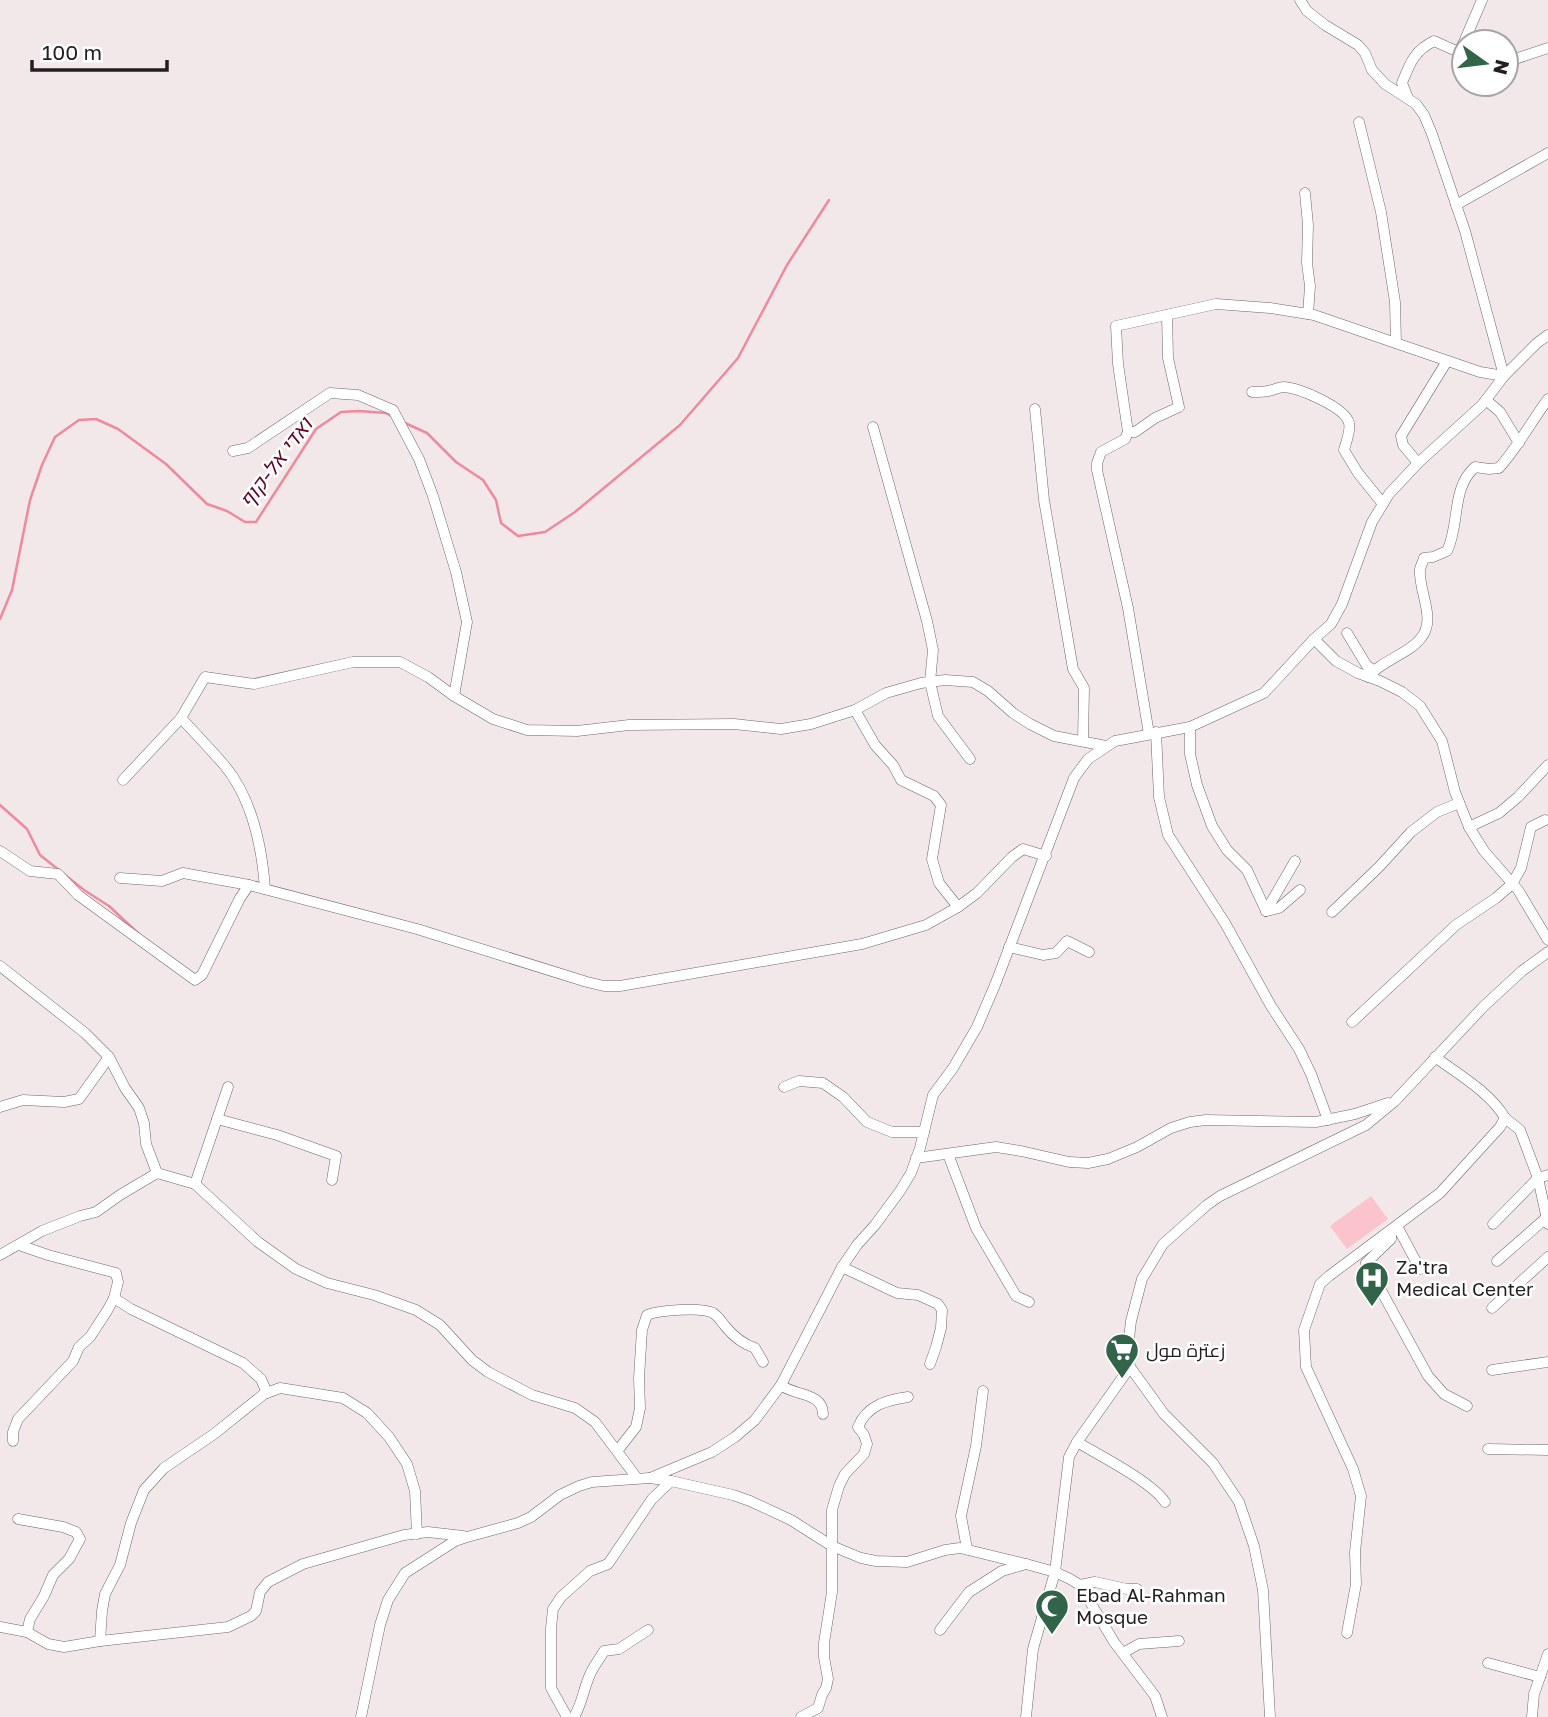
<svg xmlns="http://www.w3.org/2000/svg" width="1548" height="1717" viewBox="0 0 1548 1717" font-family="'Golos Text',Cairo,Heebo,sans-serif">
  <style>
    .green { fill: #fbc4cc }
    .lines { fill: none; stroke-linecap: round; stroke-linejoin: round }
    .stream { stroke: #ef899c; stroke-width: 2.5 }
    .minor-casing { stroke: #706768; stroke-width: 11 }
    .minor { stroke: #fff; stroke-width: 10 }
    .labels { text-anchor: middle; stroke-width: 5; stroke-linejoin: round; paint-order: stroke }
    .poi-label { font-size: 19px; fill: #231f20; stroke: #fff; text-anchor: start }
    .water-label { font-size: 21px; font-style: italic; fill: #630627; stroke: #fff }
  </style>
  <rect width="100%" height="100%" fill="#f3e8e9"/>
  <path class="green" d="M1371 1196 1388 1219 1347 1249 1330 1226Z"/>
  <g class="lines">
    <g class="stream">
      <path d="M405 423 427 433 456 462 483 480 496 500 501 523 518 536 545 532 575 512 680 425 738 358 787 265 829 200"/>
      <path d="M0 619 12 590 30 500 42 465 55 437 79 420 96 419 118 429 166 464 207 504 227 511 245 522H256L316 429 341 412 359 411 386 413 393 417"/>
      <path d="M0 805 27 829 40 855 84 890 109 906 140 935"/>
    </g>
    <g class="minor-casing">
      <g id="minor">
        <path d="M1464 42 1482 0"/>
        <path d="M1506 62 1548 48"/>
        <path d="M1408 98 1402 83C1410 63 1414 51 1434 41L1454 50H1459L1464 43"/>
        <path d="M1359 122 1381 212 1395 302 1396 343"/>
        <path d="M1305 193 1308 225 1307 263 1310 286 1308 314"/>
        <path d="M1456 205 1548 153"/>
        <path d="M1252 392C1257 392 1263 392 1268 391 1274 390 1279 387 1284 387 1299 388 1345 407 1349 423 1351 431 1346 442 1344 450L1358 473 1383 504"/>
        <path d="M1486 400 1500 412 1519 443"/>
        <path d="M1035 409 1044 500 1073 669 1084 688 1083 741"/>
        <path d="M873 427 927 621 933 650 930 682 938 716 970 759"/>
        <path d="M1128 432H1135L1155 418 1179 407 1168 358 1167 315"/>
        <path d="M233 451 248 448 330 393 358 395 393 410 419 459 433 496 456 572 467 622 454 696"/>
        <path d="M1418 463 1403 445 1401 436 1447 361"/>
        <path d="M1347 633 1367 666 1374 670"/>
        <path d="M1314 639 1336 661 1358 673 1380 681 1402 692 1420 706 1442 741 1455 792 1469 827 1484 851 1518 890 1548 940"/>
        <path d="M1368 677C1382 660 1409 654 1421 638 1437 619 1418 591 1420 569 1421 565 1423 562 1424 558L1433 557 1447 551C1460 525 1451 488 1475 467L1489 469 1499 468C1518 447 1531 422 1548 399"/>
        <path d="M855 710 875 745 893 765 901 780 934 796 941 805 932 859 939 883 958 907"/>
        <path d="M181 718C196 734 211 750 225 766 252 799 262 847 265 889"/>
        <path d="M1190 727V754L1197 785 1212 826 1227 850 1247 870 1266 911"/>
        <path d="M1156 732 1159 797 1168 835 1225 923 1271 1006 1299 1049 1311 1074 1328 1120"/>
        <path d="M1149 734 1128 608 1097 470V463L1101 452 1125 439 1128 432 1118 364 1116 326 1216 304 1270 308 1314 315 1480 372 1504 376 1465 231 1432 134 1424 115 1416 104 1385 84 1372 70 1365 53 1358 45 1325 25 1307 11 1300 0"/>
        <path d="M123 780 181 718 205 677 254 684 353 662H400L428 677 454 696 493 719 527 730 577 731 629 725 734 724 781 729 811 724 855 710 886 693 921 683 945 680 973 682 988 691 1013 713 1030 724 1054 736 1106 746"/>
        <path d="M1469 827 1499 813 1518 797 1548 765"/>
        <path d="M0 851 30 871 58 874 78 895 195 980 202 975 240 898 249 885 417 929 587 982 604 986H620L862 944 926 925 958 907 977 893 1012 857 1023 849 1046 856"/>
        <path d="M120 878 162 881 183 873 249 885"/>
        <path d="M1266 911 1295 861"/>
        <path d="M1266 911 1279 908 1300 890"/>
        <path d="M1332 912 1379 867 1411 832 1437 812 1459 803"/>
        <path d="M1009 947 1043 955 1056 953 1067 941 1089 952"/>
        <path d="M0 966 85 1033 109 1057 125 1088 139 1108 144 1123 146 1144 157 1173 195 1184 258 1242 296 1269 327 1283 374 1295 416 1310 440 1325 472 1360 488 1372 532 1395 575 1408 595 1422 637 1478"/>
        <path d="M1352 1022 1456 925 1496 898 1512 884 1521 868 1531 827 1545 820"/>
        <path d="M784 1087 799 1081 823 1083 843 1097 867 1122 892 1132H924"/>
        <path d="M0 1107 23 1100 64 1102 79 1099 109 1057"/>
        <path d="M1505 1118 1520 1130 1538 1178 1548 1224"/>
        <path d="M217 1119 277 1135 336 1156 332 1180"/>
        <path d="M948 1154 976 1228 1016 1296 1029 1302"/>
        <path d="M916 1158 996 1147 1021 1151 1069 1162 1088 1163 1108 1159 1137 1147 1171 1128 1190 1122 1206 1120 1316 1122 1355 1114 1388 1103"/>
        <path d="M195 1184 228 1087"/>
        <path d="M1493 1224 1538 1178 1548 1175"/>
        <path d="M1397 1226 1420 1269"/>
        <path d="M1391 1231V1239L1366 1263 1428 1376 1444 1394 1467 1406"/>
        <path d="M0 1255 42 1231 80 1216 96 1212 120 1195 157 1173"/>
        <path d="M1497 1261 1546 1218"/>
        <path d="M842 1267 897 1293 918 1295 938 1304 942 1310 941 1328 936 1347 930 1364"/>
        <path d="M114 1298 131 1309 243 1363 261 1379 267 1393"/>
        <path d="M1492 1308 1548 1257"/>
        <path d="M1492 1370 1548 1362"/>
        <path d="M781 1385C794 1396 823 1392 823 1414"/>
        <path d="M13 1441V1432L18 1419 73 1361 79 1347 90 1337 107 1311 114 1298 118 1282 116 1273 48 1255 19 1245"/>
        <path d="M1077 1442C1099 1455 1152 1482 1165 1502"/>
        <path d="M1488 1449 1548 1450"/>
        <path d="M618 1450 636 1427 640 1408 639 1378 642 1330 647 1315C659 1310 702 1307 713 1313 718 1316 721 1321 725 1326 733 1336 743 1344 755 1348L763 1362"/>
        <path d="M650 1478 712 1452 735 1437 755 1420 781 1385 842 1267 857 1245 875 1225 900 1191 911 1173 920 1148 933 1095 953 1068 977 1027 995 985 1074 778 1088 759 1115 741 1190 727 1264 693 1314 639 1331 624 1342 604 1372 522 1389 494 1418 463 1482 405 1504 376 1537 343 1548 335"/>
        <path d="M967 1549 961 1516 976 1446 983 1391"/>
        <path d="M1080 1585 1095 1582 1127 1589H1137"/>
        <path d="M0 1627 27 1632 30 1619 44 1596 53 1575 69 1559 80 1539 76 1532 63 1527 18 1519"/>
        <path d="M940 1630 969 1592 1002 1571 1026 1564"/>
        <path d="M27 1632 48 1644 64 1647 100 1641 228 1627 251 1616 256 1611 260 1592 268 1582 303 1564 404 1535 428 1532 463 1536"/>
        <path d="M1347 1633 1356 1584 1355 1552 1361 1496 1353 1469 1306 1367 1304 1330 1320 1284 1329 1276 1440 1193 1500 1127 1505 1118C1491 1093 1458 1074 1435 1057"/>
        <path d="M100 1641 102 1611 105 1594 120 1565 131 1523 144 1490 164 1468 214 1434 264 1394 280 1388 343 1398 367 1413 389 1437 407 1464 415 1491 417 1534"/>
        <path d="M1123 1653 1139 1644 1179 1641"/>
        <path d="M1488 1663 1540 1677"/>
        <path d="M361 1717 380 1625 388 1600 405 1573 455 1541 467 1537 518 1523 531 1517 560 1495 579 1486 592 1482 650 1478 671 1481 733 1495 750 1501 791 1520 832 1546 861 1558 876 1561 907 1562 945 1550 960 1548 1026 1564 1055 1572 1070 1579 1080 1585 1114 1642 1155 1696 1162 1717"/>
        <path d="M567 1717 551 1688V1628L553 1609 561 1597 590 1571 608 1564 652 1499 671 1481"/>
        <path d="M574 1717C582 1704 583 1691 589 1677 592 1668 599 1660 604 1651L619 1649 648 1630"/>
        <path d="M801 1717 818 1708 822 1695 826 1688 828 1679 824 1657V1643L832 1592V1510L839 1486 845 1474 864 1454 867 1444 864 1435 858 1427C867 1405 887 1400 908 1397"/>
        <path d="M1026 1717 1033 1649 1055 1572 1069 1457 1077 1442 1130 1367"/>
        <path d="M1270 1717 1263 1590 1254 1546 1239 1502 1213 1463 1164 1414 1130 1367 1128 1347 1131 1321 1142 1279 1163 1244 1207 1205 1220 1196 1366 1125 1395 1101 1484 1006 1522 971 1548 952"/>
        <path d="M1532 1717 1534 1694 1548 1654"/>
      </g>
    </g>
    <use href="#minor" class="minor"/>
  </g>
  <defs>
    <g id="hospital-pin" transform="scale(1.75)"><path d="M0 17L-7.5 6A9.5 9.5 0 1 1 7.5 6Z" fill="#316449" stroke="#fff"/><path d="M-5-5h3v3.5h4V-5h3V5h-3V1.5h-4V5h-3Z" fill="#fff"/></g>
    <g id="supermarket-pin" transform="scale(1.75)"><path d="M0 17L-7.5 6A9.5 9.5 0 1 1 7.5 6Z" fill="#316449" stroke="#fff"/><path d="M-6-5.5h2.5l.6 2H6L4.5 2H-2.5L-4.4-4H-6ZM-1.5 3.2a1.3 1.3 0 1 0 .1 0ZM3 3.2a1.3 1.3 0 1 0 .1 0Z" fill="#fff"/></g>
    <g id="mosque-pin" transform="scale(1.75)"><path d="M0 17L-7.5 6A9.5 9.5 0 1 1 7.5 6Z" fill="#316449" stroke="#fff"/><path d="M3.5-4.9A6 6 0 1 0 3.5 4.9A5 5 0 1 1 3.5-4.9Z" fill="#fff"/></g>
  </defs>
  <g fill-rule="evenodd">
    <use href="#hospital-pin" x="1372" y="1278"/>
    <use href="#supermarket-pin" x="1122" y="1350"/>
    <use href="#mosque-pin" x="1052" y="1606"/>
  </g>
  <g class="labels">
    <g class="poi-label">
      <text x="1396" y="1274">Za'tra<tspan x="1396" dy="22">Medical Center</tspan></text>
      <text x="1146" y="1357">زعترة مول</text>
      <text x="1076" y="1602">Ebad Al-Rahman<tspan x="1076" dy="22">Mosque</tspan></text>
    </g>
    <g class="water-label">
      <text transform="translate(276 463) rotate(-53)" y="7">ואדי אל-קוף</text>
    </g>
  </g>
  <g transform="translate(1485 63) rotate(104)"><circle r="33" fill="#ffffff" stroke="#a7a5a6" stroke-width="2"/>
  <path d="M0-5L12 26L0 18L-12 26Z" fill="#316449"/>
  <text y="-10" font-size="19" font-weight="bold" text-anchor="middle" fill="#231f20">N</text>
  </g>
  <path d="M32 60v10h135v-10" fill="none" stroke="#231f20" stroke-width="3.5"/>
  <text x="42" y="60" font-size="21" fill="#231f20" stroke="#ffffff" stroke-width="5" paint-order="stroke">100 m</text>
</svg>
